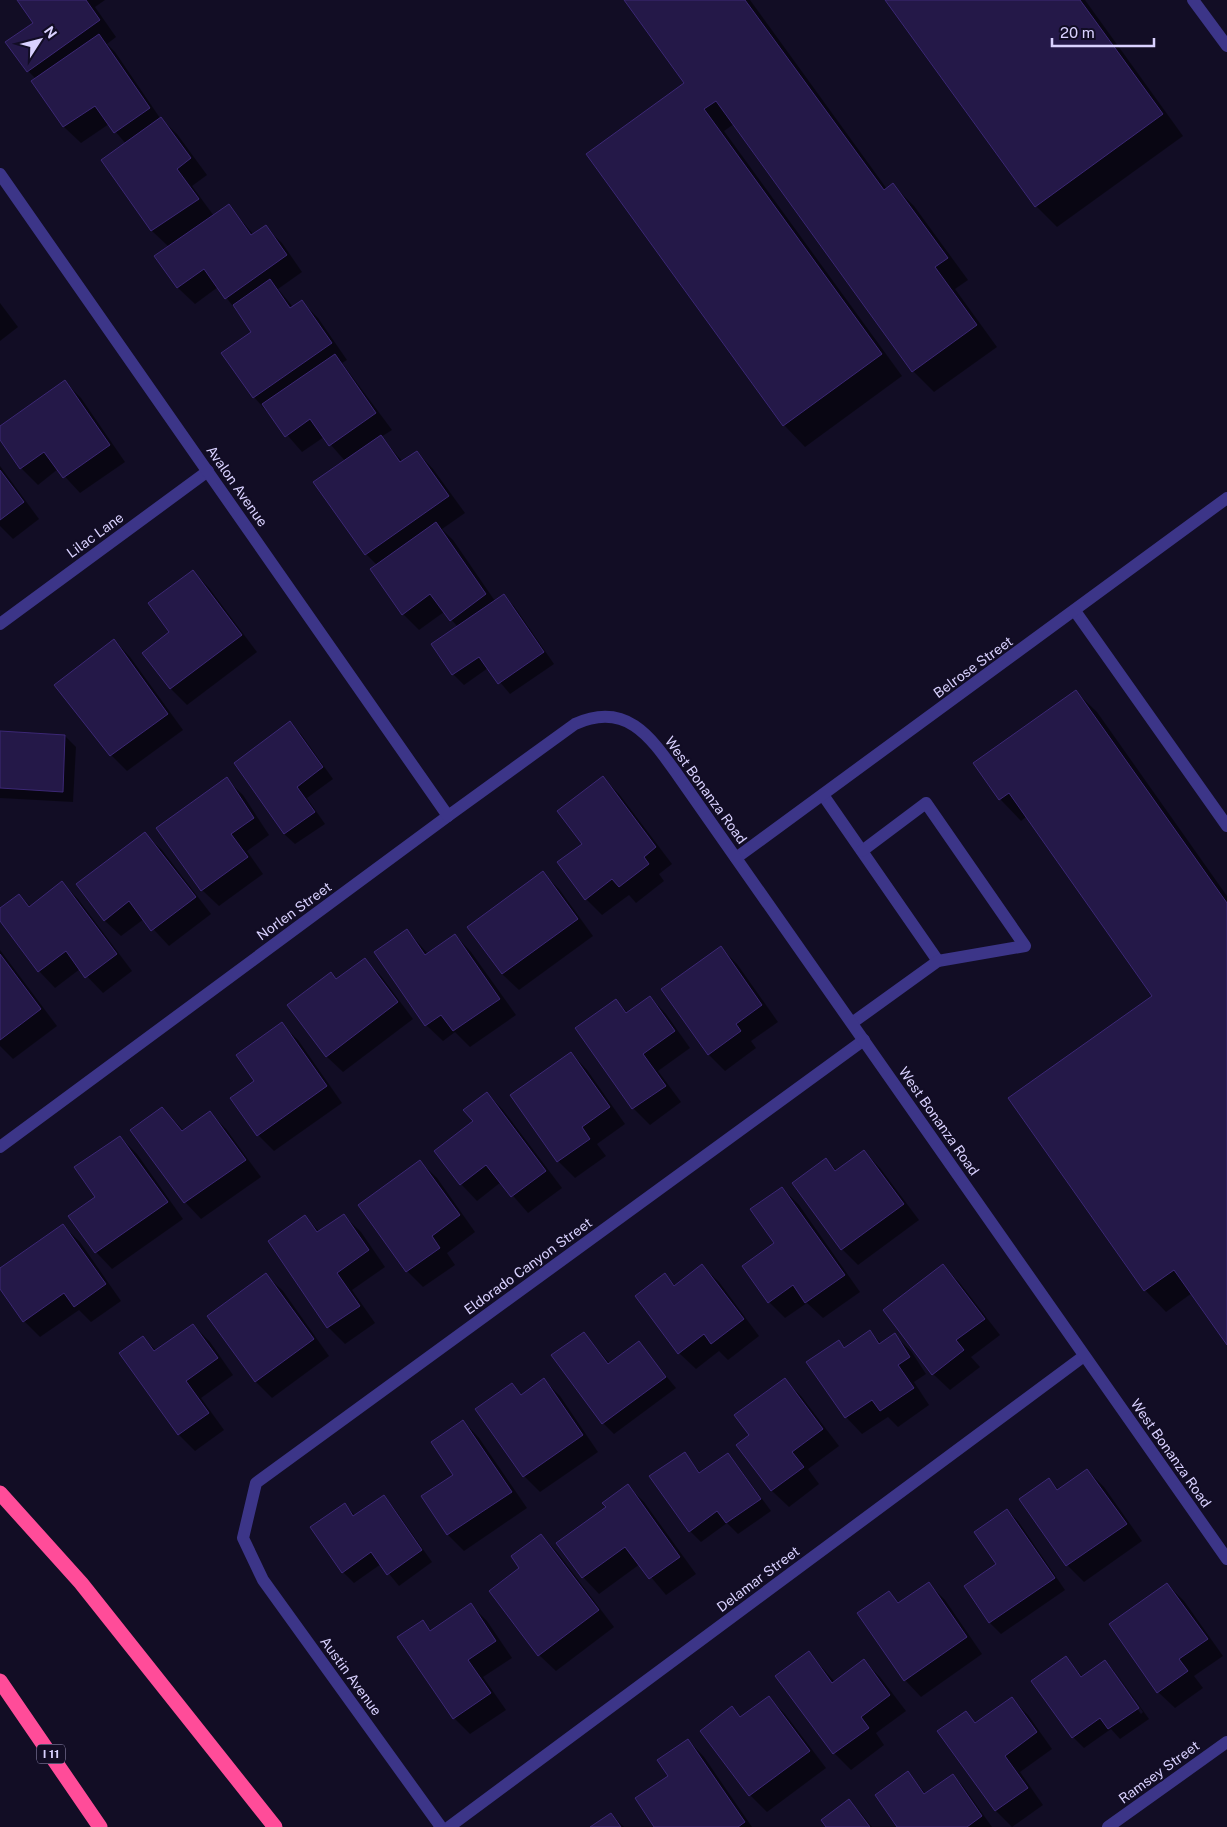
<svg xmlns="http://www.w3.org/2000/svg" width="1227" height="1827" viewBox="0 0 1227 1827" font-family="'Public Sans',sans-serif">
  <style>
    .shadow { fill: #0007; fill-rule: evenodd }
    .building { fill: #241848; stroke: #3c2875 }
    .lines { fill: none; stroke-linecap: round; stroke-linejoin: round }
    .service { stroke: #3c3588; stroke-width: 12 }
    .minor { stroke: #3c3588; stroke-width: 12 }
    .tertiary { stroke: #3c3588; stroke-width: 12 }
    .motorway { stroke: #ff4c99; stroke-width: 15 }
    .labels { text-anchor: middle; stroke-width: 4; stroke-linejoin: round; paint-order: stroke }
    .shield { fill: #120d25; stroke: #9d96be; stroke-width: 1 }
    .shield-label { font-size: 12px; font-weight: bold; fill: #d9d1ff }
    .street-label { font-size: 14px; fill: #d9d1ff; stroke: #120d25 }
  </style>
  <rect width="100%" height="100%" fill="#120d25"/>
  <g class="shadow">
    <path d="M19 0H105L95 7 116 37 107 44 115 52 160 118 177 134 207 175 192 186 214 216 229 206 254 235 265 227 282 243 302 272 278 289 293 307 302 302 318 318 347 360 342 363 392 430 381 437 403 462 417 452 433 469 465 513 442 529 453 540 495 601 503 596 514 606 554 664 510 694 488 668 464 685 453 674 458 627 444 612 419 630 403 614 377 565 366 554 345 461 324 437 302 452 254 397 253 332 218 287 195 304 178 288 156 257 169 247 152 231 103 160 126 144 109 124 81 143 64 127 33 81 36 79 28 71 35 23Z"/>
    <path d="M626 0H750L887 189 893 185 914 206 968 280 955 289 997 347 934 392 913 371 734 124 724 131 902 376 805 447 784 425 686 83Z"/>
    <path d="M886 0H1085L1183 136 1057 227 1036 206Z"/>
    <path d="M0 303 18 327 0 341Z"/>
    <path d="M65 382 81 398 125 462 80 493 58 469 38 485 21 468 0 438V427Z"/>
    <path d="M0 466 39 519 13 539 0 526Z"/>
    <path d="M193 571 209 588 257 652 187 705 171 689 144 653 171 632Z"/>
    <path d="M114 640 130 657 183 730 127 771 111 755Z"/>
    <path d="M1075 691 1097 712 1227 896V1343L1192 1293 1166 1312 1145 1290 1009 1098 1154 996 1027 816 1021 821 1000 799 974 763Z"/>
    <path d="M290 723 301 734 333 779 307 798 325 824 295 844 284 834Z"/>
    <path d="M0 732 65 736 76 747 73 802 0 798Z"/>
    <path d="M603 778 619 794 672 864 659 874 664 881 636 903 629 895 602 915 586 899 584 844Z"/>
    <path d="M226 779 243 795 269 835 247 851 263 874 219 906 202 890Z"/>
    <path d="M145 834 162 850 211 914 169 946 144 919 121 936 104 920Z"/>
    <path d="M543 873 559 889 593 936 519 990 502 974Z"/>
    <path d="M62 883 78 899 132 971 103 993 80 969 55 988 39 971 0 919V910L19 895 31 907Z"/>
    <path d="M407 930 428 954 455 935 471 952 516 1015 470 1047 455 1032 443 1041 426 1025Z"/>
    <path d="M721 948 737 964 778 1022 751 1041 756 1048 725 1071 709 1055 663 989Z"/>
    <path d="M0 950 57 1026 13 1059 0 1046Z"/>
    <path d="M365 960 381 976 413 1019 343 1072 326 1056 331 973 337 980Z"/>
    <path d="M650 997 666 1014 690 1048 658 1071 681 1102 650 1125 633 1108 576 1028 616 1000 628 1013Z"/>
    <path d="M281 1024 298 1040 342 1103 274 1151 258 1135 256 1082Z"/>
    <path d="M571 1053 587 1070 625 1124 597 1144 606 1156 575 1178 558 1161 512 1095Z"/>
    <path d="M487 1093 503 1110 562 1188 528 1213 501 1182 477 1201 461 1184 474 1122Z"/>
    <path d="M162 1108 184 1131 210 1113 226 1129 261 1177 201 1219 185 1202 132 1130Z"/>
    <path d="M120 1137 137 1154 183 1219 112 1269 96 1252 70 1216 97 1197Z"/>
    <path d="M864 1151 880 1168 919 1220 858 1265 842 1249 826 1159 837 1171Z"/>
    <path d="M420 1162 437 1178 475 1232 447 1253 455 1265 423 1287 407 1271Z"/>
    <path d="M782 1188 799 1205 860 1292 823 1318 807 1303 785 1318 769 1302Z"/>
    <path d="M344 1216 361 1232 385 1267 352 1290 375 1323 345 1344 328 1327 305 1217 320 1232Z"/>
    <path d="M63 1226 80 1242 121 1301 91 1322 79 1310 40 1337 24 1321 0 1287V1270Z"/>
    <path d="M702 1266 719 1282 759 1336 728 1360 719 1351 696 1369 679 1353 664 1275 676 1286Z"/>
    <path d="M943 1266 959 1282 1000 1335 971 1357 980 1367 950 1390 933 1374Z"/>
    <path d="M266 1275 283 1291 329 1356 272 1398 256 1382 209 1316Z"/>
    <path d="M193 1325 210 1342 233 1375 201 1398 224 1430 195 1451 179 1435 121 1353 143 1338 157 1351Z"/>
    <path d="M870 1332 882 1344 894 1335 911 1351 926 1374 914 1382 929 1405 898 1427 888 1417 862 1434 846 1417 808 1363 838 1342 845 1349Z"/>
    <path d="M584 1333 610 1364 639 1343 676 1388 614 1434 603 1423Z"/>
    <path d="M544 1380 560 1396 598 1452 540 1492 524 1476 512 1385 522 1395Z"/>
    <path d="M785 1380 801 1396 839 1446 808 1469 819 1484 789 1507 772 1491 738 1445 751 1436Z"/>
    <path d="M463 1421 479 1438 527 1508 464 1551 448 1535 423 1497 455 1475Z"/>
    <path d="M684 1454 701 1473 727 1455 738 1466 771 1511 738 1534 727 1523 701 1542 690 1531Z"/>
    <path d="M1087 1470 1104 1487 1142 1541 1084 1582 1067 1565 1021 1499 1049 1479 1059 1490Z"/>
    <path d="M628 1486 644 1502 696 1574 666 1595 640 1564 599 1594 583 1577 607 1507Z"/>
    <path d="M384 1497 394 1508 432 1562 399 1586 381 1564 354 1583 343 1572 312 1527 344 1505 356 1516Z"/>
    <path d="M1007 1510 1018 1521 1065 1590 1001 1634 990 1623 966 1586 998 1565Z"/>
    <path d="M541 1535 557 1552 614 1627 556 1671 539 1655 521 1569Z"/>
    <path d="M928 1583 945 1600 982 1654 921 1697 905 1680 858 1614 889 1593 900 1603Z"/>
    <path d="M1167 1584 1184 1601 1223 1656 1194 1676 1203 1688 1175 1708 1158 1692Z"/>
    <path d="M471 1605 487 1621 512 1658 483 1677 506 1710 470 1734 454 1718 422 1622 432 1631Z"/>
    <path d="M809 1653 835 1682 864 1661 880 1677 906 1711 876 1733 884 1745 851 1770 834 1753 777 1676Z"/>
    <path d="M1066 1658 1083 1677 1105 1662 1116 1673 1149 1719 1120 1739 1111 1729 1084 1748 1073 1737ZM1112 1672H1115L1143 1712 1141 1714Z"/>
    <path d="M768 1697 785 1714 826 1768 767 1812 750 1795 702 1731 732 1708 742 1718Z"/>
    <path d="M1011 1698 1028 1715 1052 1749 1020 1772 1043 1805 1012 1827 996 1811 939 1732 966 1713 976 1723Z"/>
    <path d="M688 1740 704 1757 752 1827H656L670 1776Z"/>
    <path d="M908 1773 926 1794 952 1775 963 1786 992 1827H899Z"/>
    <path d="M849 1801 860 1812 872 1827H828Z"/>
    <path d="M611 1814 624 1827H592Z"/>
  </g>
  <g class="building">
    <path d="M17 0H86L100 20 27 72 5 42 33 23Z"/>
    <path d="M624 0H745L884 190 893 183 948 258 935 267 977 325 912 372 716 101 704 109 882 354 783 426 586 154 684 83Z"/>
    <path d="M885 0H1080L1163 114 1035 207Z"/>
    <path d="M99 34 150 108 114 133 95 106 63 127 31 81Z"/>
    <path d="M161 117 191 158 177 169 199 199 151 231 101 160Z"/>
    <path d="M229 204 251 235 266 225 287 255 225 299 204 269 177 288 154 256Z"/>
    <path d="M270 279 290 308 302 300 332 343 253 398 221 353 251 332 233 305Z"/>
    <path d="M335 354 376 413 329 446 310 419 285 437 262 404Z"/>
    <path d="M65 380 110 445 63 478 44 452 20 469 0 440V426Z"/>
    <path d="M381 435 400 462 417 451 449 496 365 555 313 482Z"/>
    <path d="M0 470 24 502 0 520Z"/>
    <path d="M436 522 486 594 450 621 430 594 402 615 370 569Z"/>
    <path d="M193 570 242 635 170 689 142 653 169 632 148 603Z"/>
    <path d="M504 594 544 652 498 684 479 657 452 675 431 644Z"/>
    <path d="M114 639 168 714 110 756 54 685Z"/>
    <path d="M1076 690 1227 903V1345L1174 1270 1144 1291 1008 1098 1152 996 1009 793 999 800 973 763Z"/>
    <path d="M290 721 323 767 297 787 315 812 284 834 234 763Z"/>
    <path d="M0 731 65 735 63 792 0 788Z"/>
    <path d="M603 776 656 847 644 857 649 864 619 887 612 879 585 900 557 862 582 844 557 811Z"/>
    <path d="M227 777 254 818 231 834 248 857 201 891 156 828Z"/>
    <path d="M145 832 196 897 151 931 129 901 104 921 76 884Z"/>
    <path d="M543 871 578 919 502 974 467 927Z"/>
    <path d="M62 881 117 954 85 978 66 951 38 972 0 921V908L19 894 29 907Z"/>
    <path d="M407 929 425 955 455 934 500 999 453 1031 441 1015 425 1026 374 952Z"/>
    <path d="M721 946 762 1005 736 1024 741 1031 708 1055 661 989Z"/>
    <path d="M0 954 41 1009 0 1040Z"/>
    <path d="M365 958 398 1002 326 1057 287 1005 331 972 336 979Z"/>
    <path d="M650 996 675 1031 643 1054 666 1086 632 1109 575 1028 616 999 626 1013Z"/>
    <path d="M282 1022 327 1086 257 1136 230 1098 254 1081 236 1055Z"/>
    <path d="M571 1052 610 1107 582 1127 590 1139 557 1162 510 1095Z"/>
    <path d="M487 1092 546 1171 511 1197 486 1165 460 1185 434 1151 473 1121 463 1110Z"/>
    <path d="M162 1107 182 1131 210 1111 246 1160 184 1203 130 1130Z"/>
    <path d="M120 1136 168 1202 95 1253 68 1216 95 1197 74 1167Z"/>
    <path d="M864 1150 904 1204 841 1250 792 1183 826 1158 835 1171Z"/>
    <path d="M420 1160 460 1215 432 1236 440 1248 406 1272 358 1205Z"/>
    <path d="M782 1187 845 1275 805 1303 793 1285 768 1303 742 1266 774 1243 750 1209Z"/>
    <path d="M344 1214 369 1250 337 1273 360 1306 327 1328 268 1241 305 1215 317 1232Z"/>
    <path d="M63 1224 106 1284 74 1307 64 1293 23 1322 0 1289V1268Z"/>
    <path d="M702 1264 744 1319 711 1344 704 1334 678 1354 635 1296 665 1273 674 1286Z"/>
    <path d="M943 1264 985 1319 956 1340 964 1350 932 1375 883 1310Z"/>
    <path d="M266 1273 314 1339 255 1382 207 1316Z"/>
    <path d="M193 1324 218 1358 186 1381 209 1413 178 1435 119 1353 143 1336 154 1351Z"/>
    <path d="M870 1330 879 1344 895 1333 910 1357 898 1365 914 1388 880 1411 872 1400 845 1418 806 1362 839 1340 844 1348Z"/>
    <path d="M584 1332 608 1364 639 1341 666 1377 602 1424 551 1355Z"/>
    <path d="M544 1378 583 1435 523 1477 475 1409 512 1383 521 1395Z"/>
    <path d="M785 1378 823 1429 792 1452 804 1467 771 1491 736 1445 749 1435 734 1415Z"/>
    <path d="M463 1420 512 1492 447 1535 421 1496 453 1475 431 1442Z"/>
    <path d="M685 1452 699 1473 728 1453 761 1499 726 1523 717 1511 689 1532 649 1476Z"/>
    <path d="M1087 1469 1127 1524 1066 1566 1019 1499 1049 1478 1057 1490Z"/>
    <path d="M628 1484 680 1557 649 1579 625 1547 582 1578 556 1543 606 1507 602 1503Z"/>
    <path d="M384 1495 422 1550 387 1575 371 1552 342 1573 310 1527 345 1503 353 1516Z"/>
    <path d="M1007 1509 1055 1578 989 1623 964 1586 996 1564 974 1532Z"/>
    <path d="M541 1534 599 1610 538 1656 489 1591 519 1568 511 1556Z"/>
    <path d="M929 1582 967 1637 904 1681 857 1613 889 1591 898 1603Z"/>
    <path d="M1167 1583 1208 1639 1179 1659 1188 1671 1157 1693 1109 1624Z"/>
    <path d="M471 1603 496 1641 468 1660 491 1693 453 1719 397 1637 423 1620 430 1631Z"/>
    <path d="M809 1651 832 1683 864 1659 890 1695 861 1717 869 1728 833 1754 775 1676Z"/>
    <path d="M1066 1656 1081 1677 1105 1660 1139 1708 1108 1729 1100 1718 1072 1738 1031 1681Z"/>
    <path d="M769 1696 810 1751 749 1796 700 1731 732 1706 740 1717Z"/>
    <path d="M1012 1697 1037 1732 1005 1756 1028 1788 995 1811 937 1731 966 1711 975 1723Z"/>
    <path d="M688 1739 745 1822 738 1827H654L635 1798 668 1776 657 1760Z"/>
    <path d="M908 1771 924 1794 953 1774 982 1816 967 1827H897L875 1795Z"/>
    <path d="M849 1799 870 1827H826L821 1820Z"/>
    <path d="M611 1813 621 1827H590Z"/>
  </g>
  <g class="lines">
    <g class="service">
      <path d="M1193 0 1227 46"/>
      <path d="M1075 611 1227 826"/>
      <path d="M823 795 938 961"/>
      <path d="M852 1023 938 961 1025 946 926 803 862 851"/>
    </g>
    <g class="minor">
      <path d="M0 624 208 471"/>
      <path d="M736 858 1227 498"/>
      <path d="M0 1147 448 816"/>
      <path d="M441 1827 263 1580 243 1538 256 1483 864 1040"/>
      <path d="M449 1827 1084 1356"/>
      <path d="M1108 1827 1227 1742"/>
    </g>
    <path class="tertiary" d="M0 174 448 816 575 724C626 701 650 736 677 774L1227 1559"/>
    <g class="motorway">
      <path d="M0 1493 81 1583 275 1827"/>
      <path d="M0 1681 100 1827"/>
    </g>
  </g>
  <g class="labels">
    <rect class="shield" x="37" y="1744.5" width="28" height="19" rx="4"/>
    <g class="shield-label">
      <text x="51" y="1758">I 11</text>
    </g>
    <g class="street-label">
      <text transform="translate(237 486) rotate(55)" y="5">Avalon Avenue</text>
      <text transform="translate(95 535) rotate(-36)" y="5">Lilac Lane</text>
      <text transform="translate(973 667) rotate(-36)" y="5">Belrose Street</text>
      <text transform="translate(706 790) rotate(54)" y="5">West Bonanza Road</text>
      <text transform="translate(294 911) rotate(-36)" y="5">Norlen Street</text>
      <text transform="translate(939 1121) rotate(55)" y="5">West Bonanza Road</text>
      <text transform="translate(528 1266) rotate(-36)" y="5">Eldorado Canyon Street</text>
      <text transform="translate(1171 1453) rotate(55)" y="5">West Bonanza Road</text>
      <text transform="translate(758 1579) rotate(-37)" y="5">Delamar Street</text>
      <text transform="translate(351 1676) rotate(54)" y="5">Austin Avenue</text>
      <text transform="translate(1159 1772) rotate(-36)" y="5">Ramsey Street</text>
    </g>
  </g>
  <g transform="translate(40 40) rotate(54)" stroke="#120d25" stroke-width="4" paint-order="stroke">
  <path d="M0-4L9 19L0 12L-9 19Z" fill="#d9d1ff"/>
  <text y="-8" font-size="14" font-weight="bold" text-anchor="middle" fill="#d9d1ff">N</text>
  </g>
  <path d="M1052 38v8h102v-8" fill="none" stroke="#d9d1ff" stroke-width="2.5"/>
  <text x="1060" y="38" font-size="15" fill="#d9d1ff" stroke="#120d25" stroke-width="4" paint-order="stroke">20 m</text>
</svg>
